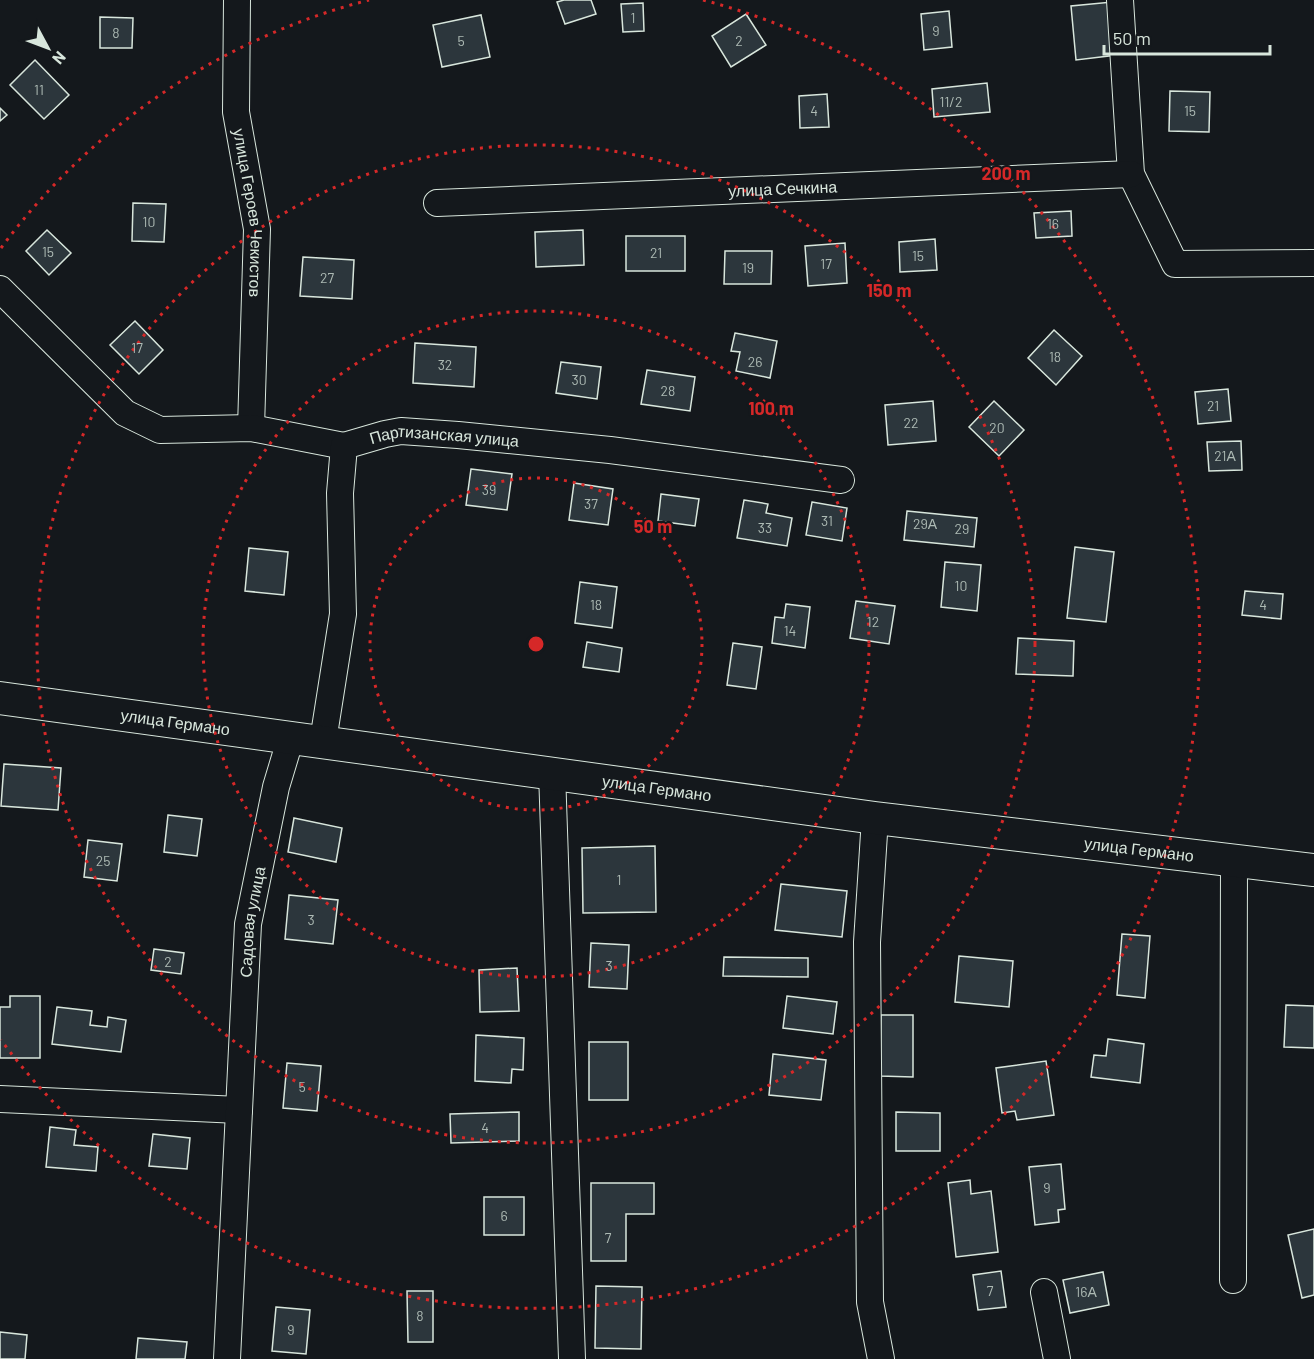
<svg xmlns="http://www.w3.org/2000/svg" width="1314" height="1359" viewBox="0 0 1314 1359" font-family="Barlow,sans-serif">
  <style>
    .building { fill: #2c363c; stroke: #d8e6dc; stroke-width: 1.5 }
    .lines { fill: none; stroke-linecap: round; stroke-linejoin: round }
    .minor-casing { stroke: #d8e6dc; stroke-width: 28 }
    .major-casing { stroke: #d8e6dc; stroke-width: 34 }
    .minor { stroke: #14181c; stroke-width: 26 }
    .major { stroke: #14181c; stroke-width: 32 }
    .ring { fill: none; stroke: #d62828; stroke-width: 3; stroke-dasharray: 3 6 }
    .labels { text-anchor: middle; stroke-width: 4.5; stroke-linejoin: round; paint-order: stroke }
    .number-label { font-size: 14px; fill: #adbab4 }
    .street-label { font-size: 16px; fill: #d8e6dc; stroke: #14181c }
    .centre { fill: #d62828; stroke: #14181c; stroke-width: 3 }
    .ring-label { font-size: 18px; text-anchor: middle; font-weight: bold; fill: #d62828; stroke: #14181c; stroke-width: 4.5; stroke-linejoin: round; paint-order: stroke }
  </style>
  <rect width="100%" height="100%" fill="#14181c"/>
  <g class="building">
    <path d="M564 0H591L596 14 565 24 557 2Z"/>
    <path d="M1112 2 1117 55 1076 60 1071 6Z"/>
    <path d="M643 3 644 31 623 32 621 4Z"/>
    <path d="M949 11 952 47 924 50 921 14Z"/>
    <path d="M746 14 766 45 731 67 712 36Z"/>
    <path d="M481 15 490 57 442 67 433 25Z"/>
    <path d="M100 17 133 18 132 48H100Z"/>
    <path d="M35 60 69 95 44 119 10 85Z"/>
    <path d="M987 83 990 112 934 117 932 89Z"/>
    <path d="M1170 91 1210 92 1209 132 1169 131Z"/>
    <path d="M827 94 829 127 800 128 799 96Z"/>
    <path d="M0 108 7 115 0 121Z"/>
    <path d="M133 203 166 204 164 242 132 241Z"/>
    <path d="M1071 211 1072 236 1036 238 1034 213Z"/>
    <path d="M47 230 71 253 49 275 26 251Z"/>
    <path d="M583 230 584 265 536 267 535 232Z"/>
    <rect x="626" y="236" width="59" height="35"/>
    <path d="M935 239 937 270 900 272 899 242Z"/>
    <path d="M845 243 847 283 808 286 805 246Z"/>
    <path d="M725 251H772L771 284H724Z"/>
    <path d="M303 257 354 260 352 299 300 296Z"/>
    <path d="M135 321 163 350 139 374 110 345Z"/>
    <path d="M1054 330 1082 356 1056 385 1028 358Z"/>
    <path d="M735 333 777 341 770 378 736 371 740 352 731 351Z"/>
    <path d="M415 343 476 347 474 387 413 383Z"/>
    <path d="M561 362 601 367 597 399 556 393Z"/>
    <path d="M647 370 695 377 690 411 641 404Z"/>
    <path d="M1228 389 1231 421 1198 424 1195 392Z"/>
    <path d="M933 401 936 441 888 445 885 405Z"/>
    <path d="M994 401 1024 430 999 456 969 427Z"/>
    <path d="M1241 441 1242 470 1209 471 1207 442Z"/>
    <path d="M471 469 512 474 507 510 466 505Z"/>
    <path d="M574 483 613 489 608 525 569 520Z"/>
    <path d="M661 494 699 499 695 526 658 521Z"/>
    <path d="M744 500 768 504 766 513 792 518 787 546 737 538Z"/>
    <path d="M812 502 847 508 842 541 806 535Z"/>
    <path d="M907 511 977 518 974 547 904 540Z"/>
    <path d="M1075 547 1114 552 1106 622 1067 618Z"/>
    <path d="M249 548 288 552 284 595 245 591Z"/>
    <path d="M945 562 981 565 977 611 941 607Z"/>
    <path d="M580 582 617 587 612 628 575 623Z"/>
    <path d="M1245 591 1283 594 1281 619 1242 615Z"/>
    <path d="M856 601 895 606 889 644 850 638Z"/>
    <path d="M786 604 810 607 805 648 772 643 775 617 784 618Z"/>
    <path d="M1018 638 1074 641 1073 676 1016 674Z"/>
    <path d="M587 642 622 648 619 672 583 667Z"/>
    <path d="M733 643 762 647 756 689 727 685Z"/>
    <path d="M4 764 61 768 58 810 1 806Z"/>
    <path d="M168 815 202 819 197 856 164 852Z"/>
    <path d="M294 818 342 828 336 862 288 852Z"/>
    <path d="M88 840 122 844 117 881 84 877Z"/>
    <path d="M655 846 656 912 583 913 582 848Z"/>
    <path d="M781 884 847 891 842 937 775 930Z"/>
    <path d="M289 895 338 900 333 944 285 939Z"/>
    <path d="M1122 934 1150 936 1145 998 1117 995Z"/>
    <path d="M591 943 629 945 627 989 589 987Z"/>
    <path d="M154 949 184 953 181 974 151 970Z"/>
    <path d="M959 956 1013 961 1009 1007 955 1002Z"/>
    <path d="M724 957 808 958V977L723 976Z"/>
    <path d="M517 968 519 1011 480 1012 479 970Z"/>
    <path d="M10 996H40V1058H0V1007H10Z"/>
    <path d="M787 996 837 1002 833 1034 783 1028Z"/>
    <path d="M1286 1005 1314 1006V1048L1284 1047Z"/>
    <path d="M57 1007 92 1011 90 1025 107 1027 108 1017 126 1020 121 1052 52 1044Z"/>
    <path d="M881 1015H913V1077L880 1076Z"/>
    <path d="M476 1035 524 1038 523 1070 512 1069 511 1083 475 1081Z"/>
    <path d="M1108 1039 1144 1044 1140 1083 1091 1077 1094 1055 1106 1056Z"/>
    <rect x="589" y="1042" width="39" height="58"/>
    <path d="M773 1054 826 1060 821 1100 769 1095Z"/>
    <path d="M1046 1061 1054 1115 1017 1120 1015 1111 1002 1113 996 1068Z"/>
    <path d="M287 1063 321 1066 317 1111 283 1108Z"/>
    <path d="M519 1112V1141L451 1143 450 1114Z"/>
    <path d="M896 1112 940 1113V1151H896Z"/>
    <path d="M50 1127 76 1130 74 1145 98 1147 96 1171 46 1167Z"/>
    <path d="M153 1134 190 1138 187 1169 149 1166Z"/>
    <path d="M1061 1164 1065 1209 1058 1210 1059 1222 1035 1225 1029 1167Z"/>
    <path d="M970 1180 971 1194 991 1191 998 1252 956 1257 948 1183Z"/>
    <path d="M591 1183H654V1214H626V1261H591Z"/>
    <rect x="484" y="1197" width="40" height="38"/>
    <path d="M1314 1229V1295L1302 1298 1288 1235Z"/>
    <path d="M1001 1271 1006 1307 978 1310 973 1275Z"/>
    <path d="M1103 1272 1109 1305 1070 1313 1063 1280Z"/>
    <path d="M596 1286 642 1287 641 1349 595 1348Z"/>
    <path d="M407 1291H433V1342H408Z"/>
    <path d="M276 1307 310 1310 306 1354 272 1351Z"/>
    <path d="M0 1332 27 1335 25 1359H0Z"/>
    <path d="M138 1338 187 1342 185 1359H136Z"/>
  </g>
  <g class="lines">
    <g class="minor-casing">
      <g id="minor">
        <path id="s1" d="M237 0 236 112 257 229 251 428"/>
        <path d="M1120 0 1131 174 1175 264 1314 263"/>
        <path id="s2" d="M437 203 1131 174"/>
        <path d="M0 289 125 413 160 430 251 428 344 446"/>
        <path id="s3" d="M323 741 343 614 340 493 344 446 385 434 401 431 458 435 610 450 841 480"/>
        <path d="M552 772 572 1359"/>
        <path d="M875 818 867 942 870 1302 881 1359"/>
        <path d="M0 1099 239 1110"/>
        <path d="M1233 1280 1234 861"/>
        <path d="M1044 1292 1057 1359"/>
        <path id="s4" d="M227 1359 248 924 276 787 291 737"/>
      </g>
    </g>
    <g class="major-casing">
      <g id="major">
        <path id="s5" d="M0 698 875 818 1314 870"/>
      </g>
    </g>
    <use href="#minor" class="minor"/>
    <use href="#major" class="major"/>
  </g>
  <g class="ring">
    <circle cx="536" cy="644" r="166"/>
    <circle cx="536" cy="644" r="333"/>
    <circle cx="536" cy="644" r="499"/>
    <path d="M1 248A665 665 0 0 1 369 0M703 0A665 665 0 1 1 1 1040"/>
  </g>
  <g class="labels">
    <g class="number-label">
      <text x="633" y="23">1</text>
      <text x="936" y="36">9</text>
      <text x="116" y="38">8</text>
      <text x="461" y="46">5</text>
      <text x="739" y="46">2</text>
      <text x="39" y="95">11</text>
      <text x="951" y="107">11/2</text>
      <text x="814" y="116">4</text>
      <text x="1190" y="116">15</text>
      <text x="149" y="227">10</text>
      <text x="1053" y="229">16</text>
      <text x="48" y="257">15</text>
      <text x="656" y="258">21</text>
      <text x="918" y="261">15</text>
      <text x="826" y="269">17</text>
      <text x="748" y="273">19</text>
      <text x="327" y="283">27</text>
      <text x="137" y="353">17</text>
      <text x="1055" y="362">18</text>
      <text x="755" y="367">26</text>
      <text x="445" y="370">32</text>
      <text x="579" y="385">30</text>
      <text x="668" y="396">28</text>
      <text x="1213" y="411">21</text>
      <text x="911" y="428">22</text>
      <text x="997" y="433">20</text>
      <text x="1225" y="461">21А</text>
      <text x="489" y="495">39</text>
      <text x="591" y="509">37</text>
      <text x="827" y="526">31</text>
      <text x="925" y="529">29А</text>
      <text x="765" y="533">33</text>
      <text x="962" y="534">29</text>
      <text x="961" y="591">10</text>
      <text x="596" y="610">18</text>
      <text x="1263" y="610">4</text>
      <text x="873" y="627">12</text>
      <text x="790" y="636">14</text>
      <text x="103" y="866">25</text>
      <text x="619" y="885">1</text>
      <text x="311" y="925">3</text>
      <text x="168" y="967">2</text>
      <text x="609" y="971">3</text>
      <text x="302" y="1092">5</text>
      <text x="485" y="1133">4</text>
      <text x="1047" y="1193">9</text>
      <text x="504" y="1221">6</text>
      <text x="608" y="1243">7</text>
      <text x="990" y="1296">7</text>
      <text x="1086" y="1297">16А</text>
      <text x="420" y="1321">8</text>
      <text x="291" y="1335">9</text>
    </g>
    <g class="street-label">
      <text dy="6" stroke="none"><textPath href="#s2" startOffset="346">улица Сечкина</textPath></text>
      <text dy="6" stroke="none"><textPath href="#s1" startOffset="214">улица Героев Чекистов</textPath></text>
      <text dy="6" stroke="none"><textPath href="#s3" startOffset="399">Партизанская улица</textPath></text>
      <text dy="6" stroke="none"><textPath href="#s5" startOffset="177">улица Германо</textPath></text>
      <text dy="6" stroke="none"><textPath href="#s5" startOffset="663">улица Германо</textPath></text>
      <text dy="6" stroke="none"><textPath href="#s5" startOffset="1149">улица Германо</textPath></text>
      <text dy="6" stroke="none"><textPath href="#s4" startOffset="438">Садовая улица</textPath></text>
    </g>
  </g>
  <circle cx="536" cy="644" r="9" class="centre"/>
  <g class="ring-label">
    <text x="1006" y="180">200 m</text>
    <text x="889" y="297">150 m</text>
    <text x="771" y="415">100 m</text>
    <text x="653" y="533">50 m</text>
  </g>
  <g transform="translate(48 48) rotate(131)" stroke="#14181c" stroke-width="4.5" paint-order="stroke">
  <path d="M0-4.5L10 22L0 15L-10 22Z" fill="#d8e6dc"/>
  <text y="-9" font-size="16" font-weight="bold" text-anchor="middle" fill="#d8e6dc">N</text>
  </g>
  <path d="M1104 45v9h166v-9" fill="none" stroke="#d8e6dc" stroke-width="3"/>
  <text x="1113" y="45" font-size="18" fill="#d8e6dc" stroke="#14181c" stroke-width="4.5" paint-order="stroke">50 m</text>
</svg>
